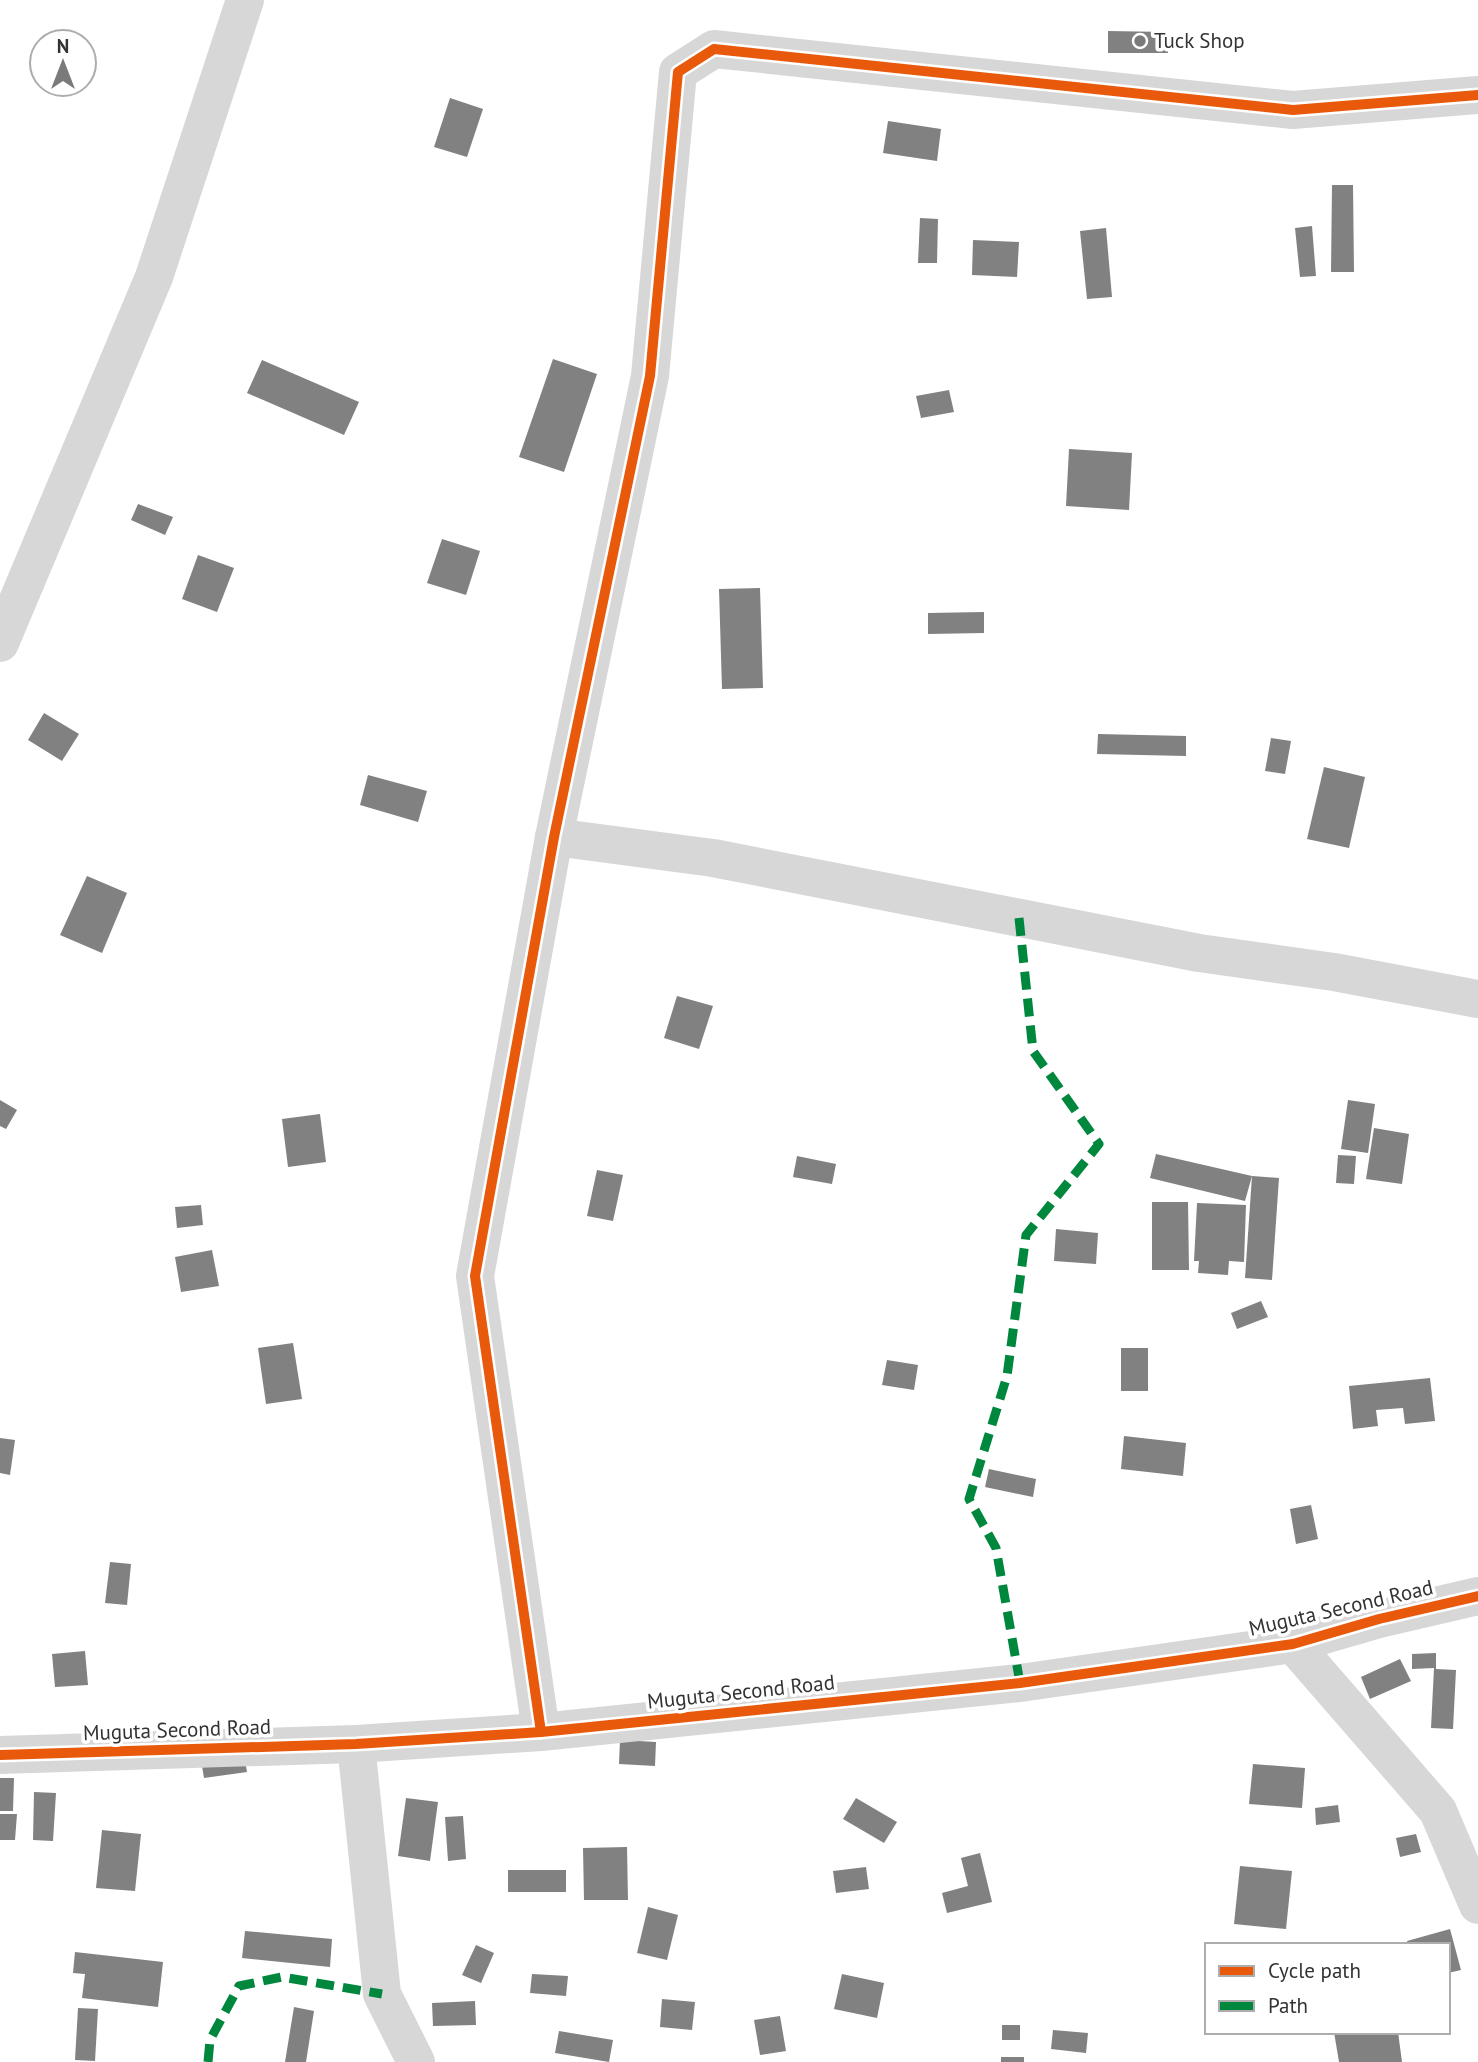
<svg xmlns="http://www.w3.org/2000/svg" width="1478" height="2062" viewBox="0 0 1478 2062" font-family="'PT Sans',sans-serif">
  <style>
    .building { fill: #818181 }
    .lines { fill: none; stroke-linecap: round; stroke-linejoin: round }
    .minor { stroke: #d7d7d7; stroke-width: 38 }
    .tertiary { stroke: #d7d7d7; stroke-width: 38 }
    .quiet { stroke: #00873e; stroke-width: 9; stroke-dasharray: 18 9; stroke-linecap: butt }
    .cycleway-casing { stroke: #fff; stroke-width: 15 }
    .cycleway { stroke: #e8590c; stroke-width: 10 }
    .poi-dot { fill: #7a7a7a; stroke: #fff; stroke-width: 2.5 }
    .labels { text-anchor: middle; stroke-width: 7; stroke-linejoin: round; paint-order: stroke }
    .poi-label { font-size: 21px; fill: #333; stroke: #fff; text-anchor: start }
    .street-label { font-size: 21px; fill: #333; stroke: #fff }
  </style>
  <rect width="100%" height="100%" fill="#fff"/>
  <g class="building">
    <path d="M1108 31 1168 32V53H1108Z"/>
    <path d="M450 98 483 109 467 157 434 147Z"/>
    <path d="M888 121 941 129 937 161 883 153Z"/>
    <path d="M1332 185H1353L1354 272H1331Z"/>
    <path d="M920 218 938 219 937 263H918Z"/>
    <path d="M1312 226 1316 276 1300 277 1295 228Z"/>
    <path d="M1106 228 1112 297 1087 299 1080 231Z"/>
    <path d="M973 240 1019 242 1017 277 972 275Z"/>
    <path d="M553 359 597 374 564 472 519 457Z"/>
    <path d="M262 360 359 402 344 435 247 393Z"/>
    <path d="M949 390 954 412 921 418 916 396Z"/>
    <path d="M1069 449 1132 453 1129 510 1066 506Z"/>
    <path d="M138 504 173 517 165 535 131 520Z"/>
    <path d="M442 539 480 551 466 595 427 583Z"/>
    <path d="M198 555 234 568 217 612 182 599Z"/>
    <path d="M760 588 763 688 722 689 719 589Z"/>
    <path d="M984 612V633L928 634V613Z"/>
    <path d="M44 713 79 734 62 761 28 740Z"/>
    <path d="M1098 734 1186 736V756L1097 754Z"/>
    <path d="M1271 738 1291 741 1285 774 1265 771Z"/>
    <path d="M1324 767 1365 777 1349 848 1307 839Z"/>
    <path d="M368 775 427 791 418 822 360 805Z"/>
    <path d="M87 876 127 893 102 953 60 935Z"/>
    <path d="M677 996 713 1006 699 1049 664 1038Z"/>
    <path d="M0 1100 17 1110 6 1129 0 1126Z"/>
    <path d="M1348 1100 1375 1104 1368 1153 1341 1149Z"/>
    <path d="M320 1114 326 1162 288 1167 282 1119Z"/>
    <path d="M1374 1128 1409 1134 1402 1184 1366 1179Z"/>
    <path d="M1156 1154 1252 1176 1245 1201 1150 1178Z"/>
    <path d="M1338 1155 1356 1156 1354 1184 1336 1183Z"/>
    <path d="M797 1156 836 1164 832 1184 793 1177Z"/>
    <path d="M597 1170 623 1175 613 1221 587 1216Z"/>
    <path d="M1252 1176 1279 1178 1272 1280 1245 1278Z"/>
    <path d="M1152 1202H1188L1189 1270H1152Z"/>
    <path d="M1197 1203 1246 1205 1244 1262 1229 1261 1228 1275 1198 1273 1199 1261H1194Z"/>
    <path d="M201 1205 203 1225 177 1228 175 1207Z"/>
    <path d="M1056 1229 1098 1233 1096 1264 1054 1261Z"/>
    <path d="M212 1250 219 1286 181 1292 175 1257Z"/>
    <path d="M1261 1301 1268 1317 1237 1329 1231 1313Z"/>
    <path d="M293 1343 302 1399 266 1404 258 1348Z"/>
    <rect x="1121" y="1348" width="27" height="43"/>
    <path d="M887 1360 918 1365 914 1390 882 1385Z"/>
    <path d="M1430 1378 1435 1421 1405 1424 1403 1408 1376 1410 1378 1426 1353 1429 1349 1386Z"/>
    <path d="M1124 1436 1186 1443 1183 1476 1121 1469Z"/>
    <path d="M0 1438 15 1440 10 1475 0 1473Z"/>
    <path d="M989 1469 1036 1479 1033 1497 985 1487Z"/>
    <path d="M1311 1505 1318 1539 1296 1544 1290 1509Z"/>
    <path d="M110 1562 131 1564 127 1605 105 1603Z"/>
    <path d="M85 1651 88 1685 55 1687 52 1654Z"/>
    <path d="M1436 1653V1669L1456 1670 1453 1729 1431 1728 1434 1668 1412 1669V1654Z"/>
    <path d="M1400 1659 1411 1681 1370 1699 1361 1677Z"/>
    <path d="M620 1740 656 1742 655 1766 619 1764Z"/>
    <path d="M244 1754 247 1772 204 1778 201 1760Z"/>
    <path d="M1253 1764 1305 1768 1302 1808 1249 1804Z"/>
    <path d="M0 1778H14L13 1811H0Z"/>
    <path d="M34 1792 56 1793 53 1841 33 1840Z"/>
    <path d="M406 1798 438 1802 430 1861 398 1856Z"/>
    <path d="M856 1798 897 1822 884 1843 843 1819Z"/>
    <path d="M1338 1805 1340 1822 1316 1825 1315 1808Z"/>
    <path d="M0 1814H17L15 1840H0Z"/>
    <path d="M463 1816 466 1859 448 1861 445 1817Z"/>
    <path d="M102 1830 141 1834 135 1891 96 1888Z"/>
    <path d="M1416 1834 1421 1852 1400 1857 1396 1838Z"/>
    <path d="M627 1847 628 1900H584L583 1848Z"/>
    <path d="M980 1853 992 1902 947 1913 942 1893 968 1886 961 1858Z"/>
    <path d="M1240 1866 1292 1871 1286 1929 1234 1924Z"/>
    <path d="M866 1867 869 1889 836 1893 833 1871Z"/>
    <rect x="508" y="1870" width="58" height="22"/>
    <path d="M648 1907 678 1915 667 1960 637 1953Z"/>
    <path d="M1450 1929 1461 1970 1448 1973V1945H1408L1407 1941Z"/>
    <path d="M245 1931 332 1939 330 1967 242 1958Z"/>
    <path d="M476 1945 494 1953 481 1983 462 1975Z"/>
    <path d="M75 1952 163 1962 158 2007 82 1998 85 1974 73 1973Z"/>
    <path d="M532 1974 568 1976 566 1996 530 1993Z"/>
    <path d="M842 1974 884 1983 877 2018 834 2009Z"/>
    <path d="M662 1999 695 2002 692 2030 660 2027Z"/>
    <path d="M475 2001 476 2025 433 2026 432 2003Z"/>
    <path d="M294 2007 314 2011 306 2062H285Z"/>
    <path d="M78 2008 98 2009 95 2061 75 2060Z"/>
    <path d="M780 2016 786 2051 760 2055 754 2020Z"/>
    <rect x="1002" y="2025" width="18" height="15"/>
    <path d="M1053 2030 1088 2033 1086 2053 1051 2049Z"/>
    <path d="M559 2031 613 2040 609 2062 555 2053Z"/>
    <path d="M1334 2032H1398L1402 2062H1339Z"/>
    <rect x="1001" y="2057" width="23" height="5"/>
  </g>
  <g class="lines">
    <g class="minor">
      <path d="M0 643 154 277 245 0"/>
      <path d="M554 837 713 858 1199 953 1334 972 1478 999"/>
      <path d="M1293 1644 1438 1811 1478 1905"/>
      <path d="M541 1732 475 1276 554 837 650 376 678 72 714 49 1293 110 1478 95"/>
      <path d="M356 1744 382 1994 416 2062"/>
    </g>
    <path class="tertiary" d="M0 1755 356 1744 541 1732 1020 1683 1293 1644 1379 1619 1478 1596"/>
    <g class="quiet">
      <path d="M1019 918 1033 1051 1099 1144 1026 1235 1007 1376 969 1499 996 1548 1020 1683"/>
      <path d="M208 2062 210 2040 239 1986 282 1977 382 1994"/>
    </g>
    <g class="cycleway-casing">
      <g id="cycleway">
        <path d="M541 1732 475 1276 554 837 650 376 678 72 714 49 1293 110 1478 95"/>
        <path d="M0 1755 356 1744 541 1732 1020 1683 1293 1644 1379 1619 1478 1596"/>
      </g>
    </g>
    <use href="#cycleway" class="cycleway"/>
  </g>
  <circle class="poi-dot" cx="1140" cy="41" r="7"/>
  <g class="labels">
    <g class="poi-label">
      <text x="1154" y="48">Tuck Shop</text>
    </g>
    <g class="street-label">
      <text transform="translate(1341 1608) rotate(-13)" y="7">Muguta Second Road</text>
      <text transform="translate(741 1692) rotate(-6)" y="7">Muguta Second Road</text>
      <text transform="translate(177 1730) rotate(-2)" y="7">Muguta Second Road</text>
    </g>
  </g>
  <rect x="1205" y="1943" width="245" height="91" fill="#ffffff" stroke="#adadad" stroke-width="2"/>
  <rect x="1219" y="1966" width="35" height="10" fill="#e8590c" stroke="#adadad" stroke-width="2"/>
  <text x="1268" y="1978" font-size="21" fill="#333333">Cycle path</text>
  <rect x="1219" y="2001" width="35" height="10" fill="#00873e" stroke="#adadad" stroke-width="2"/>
  <text x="1268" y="2013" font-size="21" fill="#333333">Path</text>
  <g transform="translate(63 63)"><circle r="33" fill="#ffffff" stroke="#adadad" stroke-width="2"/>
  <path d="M0-5L12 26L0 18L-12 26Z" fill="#7a7a7a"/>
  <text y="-10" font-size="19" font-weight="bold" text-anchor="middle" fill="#333333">N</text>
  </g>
</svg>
